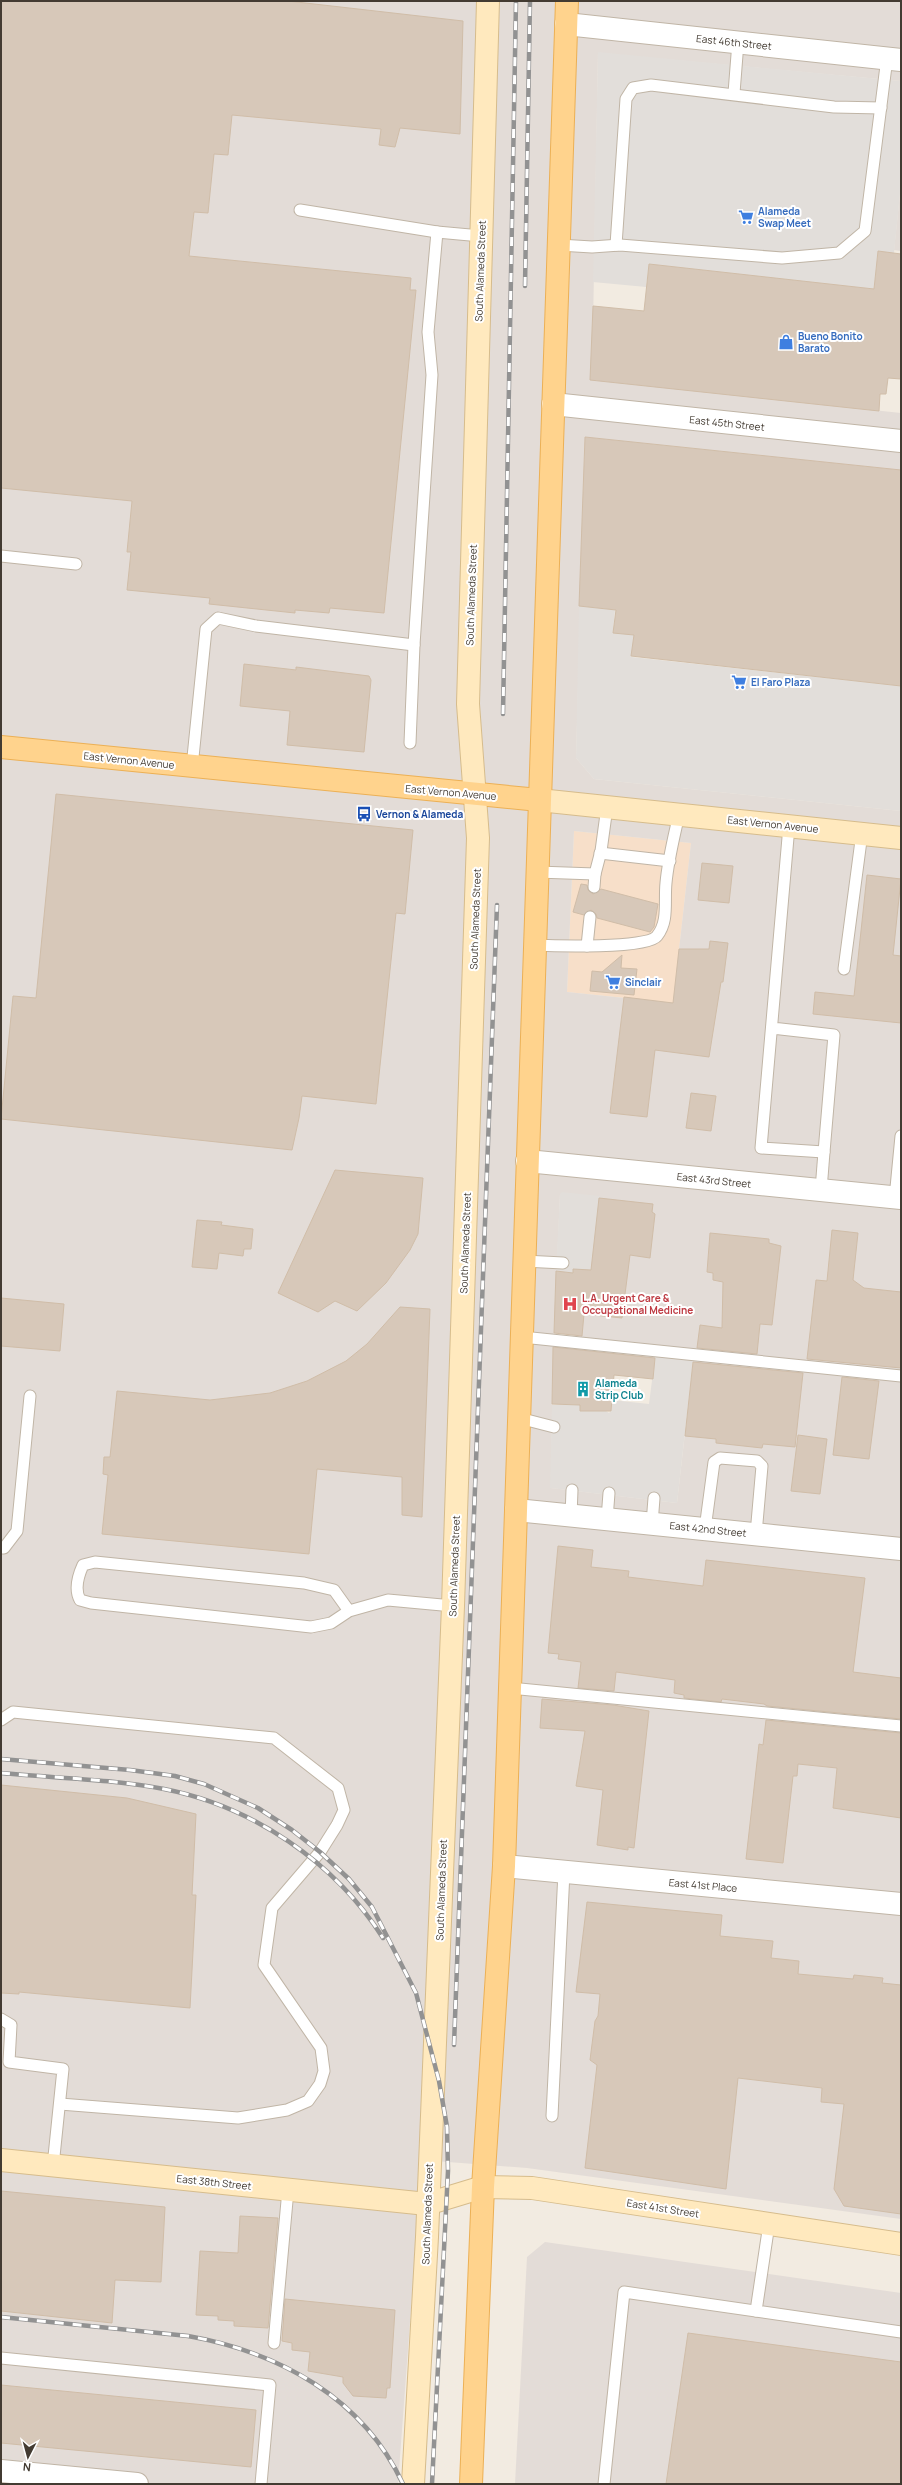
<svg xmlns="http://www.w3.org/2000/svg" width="902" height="2485" viewBox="0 0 902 2485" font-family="Manrope,sans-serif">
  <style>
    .commercial { fill: #f7dfc9 }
    .industrial { fill: #e3dcd7; fill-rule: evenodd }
    .parking { fill: #e2deda }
    .building { fill: #d7c8b9; stroke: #d0bda8 }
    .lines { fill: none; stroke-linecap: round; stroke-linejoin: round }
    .lane-casing { stroke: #c0b5a6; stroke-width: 13 }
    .street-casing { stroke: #c0b5a6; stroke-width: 24 }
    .secondary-casing { stroke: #d6bc8c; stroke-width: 24 }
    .primary-casing { stroke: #ecb055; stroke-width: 24 }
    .lane { stroke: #fff; stroke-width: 11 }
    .street { stroke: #fff; stroke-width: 22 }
    .secondary { stroke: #ffe9be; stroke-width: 22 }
    .primary { stroke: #ffd38d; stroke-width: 22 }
    .rail-casing { stroke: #929292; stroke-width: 4.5 }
    .rail { stroke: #fff; stroke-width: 3; stroke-dasharray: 9; stroke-linecap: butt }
    .labels { text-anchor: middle; stroke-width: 4; stroke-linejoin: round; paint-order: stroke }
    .street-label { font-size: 10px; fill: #433b32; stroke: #fff }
    .shop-label { font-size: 10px; font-weight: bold; fill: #366cbe; stroke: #fff; text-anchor: start }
    .transit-label { font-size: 10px; font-weight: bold; fill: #164399; stroke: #fff; text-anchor: start }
    .health-label { font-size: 10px; font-weight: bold; fill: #be3a42; stroke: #fff; text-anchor: start }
    .culture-label { font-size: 10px; font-weight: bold; fill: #0d838f; stroke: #fff; text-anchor: start }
  </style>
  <rect width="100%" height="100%" fill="#f2ebe1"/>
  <path class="commercial" d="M574 831 691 843 673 1003 567 992Z"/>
  <g class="industrial">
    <path d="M1 1H901V81L598 53 592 380 901 413V470L585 437 576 758 594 779 901 811V2219L527 2168 422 2160 398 2484H1ZM574 831 691 843 673 1003 567 992ZM560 1194 588 1274 581 1337 554 1335ZM553 1348 693 1362 677 1503 551 1488Z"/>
    <path d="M901 184V251L894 250Z"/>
    <path d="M545 2242 901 2293V2484H515L527 2257Z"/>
  </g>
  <g class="parking">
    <path d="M598 52 901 81V184L894 253 878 251 874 289 649 264 646 287 593 282Z"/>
    <path d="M579 606 615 610 613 632 634 635 631 657 901 686V811L594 779 576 758Z"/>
    <path d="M562 1192 600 1196 590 1274 573 1269V1273L556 1271 560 1194Z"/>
    <path d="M655 1357 693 1361 677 1503 550 1488 552 1405H580V1411H606L609 1413 611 1411 612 1400 649 1404Z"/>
  </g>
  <g class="building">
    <path d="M1 1H288L463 21 460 134 400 128 395 147 379 145 381 129 232 115 228 155 214 154 208 213 194 212 189 256 411 278 410 290H416L384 613 330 608 329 613 295 610V613L209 604 210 598 127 590 131 552H127L132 501 1 488Z"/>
    <path d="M878 251 901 254V379L888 378 886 394H880L879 411 590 380 593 306 644 311 649 264 874 289Z"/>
    <path d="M585 437 901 470V686L631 656 634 635 613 633 616 610 579 606Z"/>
    <path d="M244 664 296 670V667L369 676 371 680 364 752 287 745 290 711 240 706Z"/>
    <path d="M56 794 413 830 405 914 396 913 376 1104 302 1096 299 1118 292 1150 1 1119 13 996 36 998Z"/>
    <path d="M702 863 733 866 729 903 698 900Z"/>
    <path d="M867 875 901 879 893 955 901 956V1023L813 1014 815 992 854 996Z"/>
    <path d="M581 884 587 885 588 890 593 894 601 889 658 904 654 927 650 932 597 918 596 914 591 910 584 915 573 912Z"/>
    <path d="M710 941 728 943 723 982H721L709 1057 655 1050 647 1117 610 1113 624 997 673 1003 679 949H709Z"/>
    <path d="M622 955 621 968 637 969 634 995 590 991 592 971 602 972Z"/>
    <path d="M691 1093 716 1096 711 1131 686 1128Z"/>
    <path d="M335 1170 423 1178 418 1234 410 1250 386 1283 357 1311 335 1301 318 1312 278 1293Z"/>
    <path d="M599 1198 653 1204 652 1212 655 1214 650 1258 630 1255 622 1318 584 1314 582 1336 554 1333 556 1271 573 1273V1269L591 1270Z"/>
    <path d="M197 1220 222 1222 221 1225 253 1229 251 1249H244L243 1256 219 1253 217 1269 192 1267Z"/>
    <path d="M832 1230 858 1233 853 1280 864 1288 901 1292V1368L807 1359 816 1280 827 1281Z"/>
    <path d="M710 1233 769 1239V1243L781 1246 772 1325 760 1324 757 1354 697 1348 700 1325 722 1328 723 1282 713 1280V1273L707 1272Z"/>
    <path d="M1 1298 64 1304 60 1351 1 1346Z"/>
    <path d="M400 1307 430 1309 422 1517 402 1515V1477L317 1469 309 1554 102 1534 108 1475 103 1474 104 1457H110L117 1391 210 1400 270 1393 307 1381 346 1361 367 1344Z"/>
    <path d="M553 1347 655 1358 653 1379 614 1375 611 1411H580V1405L552 1404Z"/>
    <path d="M693 1362 803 1373 795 1447 763 1444 762 1448 716 1443V1439L685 1436Z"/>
    <path d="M842 1377 879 1381 869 1459 833 1455Z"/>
    <path d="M798 1435 827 1439 820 1494 791 1491Z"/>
    <path d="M558 1546 593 1550 591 1567 629 1571 628 1577 703 1586 706 1560 865 1578 853 1672 901 1678V1719L767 1706 764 1704 722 1699 721 1702 684 1698V1695L674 1693 675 1680 616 1672 614 1691 578 1688 581 1662 558 1659 559 1654 548 1653Z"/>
    <path d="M542 1699 613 1705 649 1711 634 1848 628 1847V1850L597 1845 603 1790 576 1786 585 1731 540 1728Z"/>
    <path d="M766 1720 901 1733V1818L833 1808 837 1768 798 1764 797 1776H793L783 1863 746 1859 759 1744 763 1745Z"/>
    <path d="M1 1785 127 1798 196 1814 192 1895H196L190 2008 19 1992V1994L1 1993Z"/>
    <path d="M587 1902 722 1915 720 1936 773 1941 771 1958 799 1961 798 1974 853 1979 854 1975 883 1978 882 1983 901 1985V2214L844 2206 834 2189 844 2104 821 2102 822 2088 738 2078 726 2189 585 2168 597 2065 590 2060 595 2021 598 2016 600 1994 576 1992Z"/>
    <path d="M1 2191 165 2207 161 2282 115 2280 112 2323 1 2311Z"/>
    <path d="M240 2216 278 2218 268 2328 234 2326V2321L218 2320V2316L196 2315 200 2251 238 2253Z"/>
    <path d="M285 2299 395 2310 390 2388H387L386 2398 353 2396 343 2383V2377L308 2371 310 2352 292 2350V2343L282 2341Z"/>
    <path d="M688 2333 901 2362V2484H666Z"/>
    <path d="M1 2385 256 2410 251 2467 1 2443Z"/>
  </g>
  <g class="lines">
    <g class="lane-casing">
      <g id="lane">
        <path d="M734 93 738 42"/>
        <path d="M300 210 437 232"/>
        <path d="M559 245 592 247 620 245 782 258 839 253 865 231 887 58"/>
        <path d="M616 245 626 99 633 88 651 85 834 107 881 108"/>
        <path d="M1 556 76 564"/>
        <path d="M410 743 414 645"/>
        <path d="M192 767 206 629 218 618 256 626 414 645 432 375 428 332 437 232 481 236"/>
        <path d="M600 853 670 861"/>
        <path d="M537 872 595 874 601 851 607 807"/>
        <path d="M594 887 595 874"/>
        <path d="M534 945C553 946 648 949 657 936 669 921 664 902 666 883 668 860 674 837 679 814"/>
        <path d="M587 946 590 917"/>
        <path d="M844 969 862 833"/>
        <path d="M772 1028 834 1035 824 1152 761 1148 789 826"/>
        <path d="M821 1190 824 1152"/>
        <path d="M895 1198 901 1136"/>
        <path d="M524 1261 563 1263"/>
        <path d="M522 1337 901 1376"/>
        <path d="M519 1418 554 1427"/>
        <path d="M571 1516 572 1490"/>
        <path d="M607 1519 609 1493"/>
        <path d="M652 1524 654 1498"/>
        <path d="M705 1529 714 1462 720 1458 757 1461 762 1466 756 1534"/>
        <path d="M1 1548H4L17 1531 30 1396"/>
        <path d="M349 1611 334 1590 304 1583 95 1562 83 1565C78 1576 74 1589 80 1600L91 1603 311 1627 331 1623 349 1611 388 1600 453 1606"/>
        <path d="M510 1688 901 1726"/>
        <path d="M1 1720 13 1712 274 1738 338 1788 344 1810 337 1825 320 1852 272 1908 264 1965 321 2048 324 2071 320 2084 308 2101 287 2110 238 2118 60 2104"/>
        <path d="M1 2019 11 2025 9 2062 63 2069 53 2166"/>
        <path d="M552 2116 564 1872"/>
        <path d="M756 2311 769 2224"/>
        <path d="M274 2343 288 2190"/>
        <path d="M1 2358 270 2385 261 2484"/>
        <path d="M604 2484 624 2292 901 2332"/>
      </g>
    </g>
    <g class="street-casing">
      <g id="street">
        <path d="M566 24 901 60"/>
        <path d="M553 404 901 441"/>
        <path d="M527 1161 901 1198"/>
        <path d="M516 1510 901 1549"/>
        <path d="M504 1866 901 1904"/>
        <path d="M1 2471 137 2484"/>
      </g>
    </g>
    <g class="secondary-casing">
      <g id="secondary">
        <path d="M539 800 901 838"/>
        <path d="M1 2160 427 2204 483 2187 532 2188 901 2244"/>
        <path d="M413 2484 427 2237 453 1606 478 838 468 704 488 1"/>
      </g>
    </g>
    <g class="primary-casing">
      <g id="primary">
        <path d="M1 747 539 800"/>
        <path d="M471 2484 483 2187 504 1866 567 1"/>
      </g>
    </g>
    <use href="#lane" class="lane"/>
    <use href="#street" class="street"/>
    <use href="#secondary" class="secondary"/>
    <use href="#primary" class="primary"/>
    <g class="rail-casing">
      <g id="rail">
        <path d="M525 286 530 1"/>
        <path d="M503 714 516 1"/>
        <path d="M1 1759 130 1770 175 1776 204 1784 258 1808 292 1830 320 1852 349 1879 372 1907 416 1993 439 2081 447 2127 448 2171 432 2484"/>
        <path d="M1 1773C55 1778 111 1779 164 1789 252 1806 335 1862 383 1938"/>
        <path d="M454 2045 497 905"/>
        <path d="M1 2317 188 2336C279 2352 363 2398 403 2484"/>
      </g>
    </g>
    <use href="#rail" class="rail"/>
  </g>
  <defs>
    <g id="supermarket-bare" transform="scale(1.2)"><path d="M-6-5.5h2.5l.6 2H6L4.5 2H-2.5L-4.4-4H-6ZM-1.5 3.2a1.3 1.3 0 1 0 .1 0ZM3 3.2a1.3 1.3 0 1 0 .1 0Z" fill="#3f7fe0" stroke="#fff" stroke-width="2.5" paint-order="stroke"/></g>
    <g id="shop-bare" transform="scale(1.2)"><path d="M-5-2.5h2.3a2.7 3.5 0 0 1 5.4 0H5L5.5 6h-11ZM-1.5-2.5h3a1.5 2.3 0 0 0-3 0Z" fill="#3f7fe0" stroke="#fff" stroke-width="2.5" paint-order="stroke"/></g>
    <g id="bus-bare" transform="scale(1.2)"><path d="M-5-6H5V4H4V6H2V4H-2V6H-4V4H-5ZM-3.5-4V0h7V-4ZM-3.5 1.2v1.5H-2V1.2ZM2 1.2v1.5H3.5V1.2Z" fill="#1a4fb4" stroke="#fff" stroke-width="2.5" paint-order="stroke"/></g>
    <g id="hospital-bare" transform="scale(1.2)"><path d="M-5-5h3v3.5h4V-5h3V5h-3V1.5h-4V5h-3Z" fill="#e0444e" stroke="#fff" stroke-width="2.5" paint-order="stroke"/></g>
    <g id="building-bare" transform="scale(1.2)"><path d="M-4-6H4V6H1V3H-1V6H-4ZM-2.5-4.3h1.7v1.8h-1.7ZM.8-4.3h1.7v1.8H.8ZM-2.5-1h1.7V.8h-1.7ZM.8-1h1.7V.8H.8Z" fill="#0f9aa8" stroke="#fff" stroke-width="2.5" paint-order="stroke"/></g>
  </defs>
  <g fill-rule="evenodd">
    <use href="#supermarket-bare" x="746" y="217"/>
    <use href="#shop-bare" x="786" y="342"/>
    <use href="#supermarket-bare" x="739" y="682"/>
    <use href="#bus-bare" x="364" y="814"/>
    <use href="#supermarket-bare" x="613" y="982"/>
    <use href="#hospital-bare" x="570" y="1304"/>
    <use href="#building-bare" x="583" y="1389"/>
  </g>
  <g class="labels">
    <g class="street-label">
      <text transform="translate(734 42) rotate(6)" y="4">East 46th Street</text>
      <text transform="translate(480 271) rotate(-88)" y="4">South Alameda Street</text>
      <text transform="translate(727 423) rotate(6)" y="4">East 45th Street</text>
      <text transform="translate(471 595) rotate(-88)" y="4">South Alameda Street</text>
      <text transform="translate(129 760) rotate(6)" y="4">East Vernon Avenue</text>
      <text transform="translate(451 792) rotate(5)" y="4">East Vernon Avenue</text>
      <text transform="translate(773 824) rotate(6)" y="4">East Vernon Avenue</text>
      <text transform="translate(475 919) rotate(-88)" y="4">South Alameda Street</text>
      <text transform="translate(714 1180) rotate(6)" y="4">East 43rd Street</text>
      <text transform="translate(465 1243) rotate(-88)" y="4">South Alameda Street</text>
      <text transform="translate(708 1529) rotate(6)" y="4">East 42nd Street</text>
      <text transform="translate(454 1566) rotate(-88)" y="4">South Alameda Street</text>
      <text transform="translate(703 1885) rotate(5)" y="4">East 41st Place</text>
      <text transform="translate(441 1890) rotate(-88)" y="4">South Alameda Street</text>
      <text transform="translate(214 2182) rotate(6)" y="4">East 38th Street</text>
      <text transform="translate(663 2208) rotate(9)" y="4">East 41st Street</text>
      <text transform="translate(427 2214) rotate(-88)" y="4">South Alameda Street</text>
    </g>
    <g class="shop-label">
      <text x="758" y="215">Alameda<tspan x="758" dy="12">Swap Meet</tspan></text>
      <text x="798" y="340">Bueno Bonito<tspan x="798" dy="12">Barato</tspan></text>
      <text x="751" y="686">El Faro Plaza</text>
      <text x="625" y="986">Sinclair</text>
    </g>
    <g class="transit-label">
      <text x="376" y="818">Vernon &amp; Alameda</text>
    </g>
    <g class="health-label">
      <text x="582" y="1302">L.A. Urgent Care &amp;<tspan x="582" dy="12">Occupational Medicine</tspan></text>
    </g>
    <g class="culture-label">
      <text x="595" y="1387">Alameda<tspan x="595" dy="12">Strip Club</tspan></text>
    </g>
  </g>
  <rect width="902" height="2485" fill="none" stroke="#433b32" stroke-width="4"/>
  <g transform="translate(28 2457) rotate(186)" stroke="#ffffff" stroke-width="3" paint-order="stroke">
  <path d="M0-3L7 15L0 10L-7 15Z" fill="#433b32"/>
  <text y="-6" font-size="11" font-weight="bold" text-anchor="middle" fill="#433b32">N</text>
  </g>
</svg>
